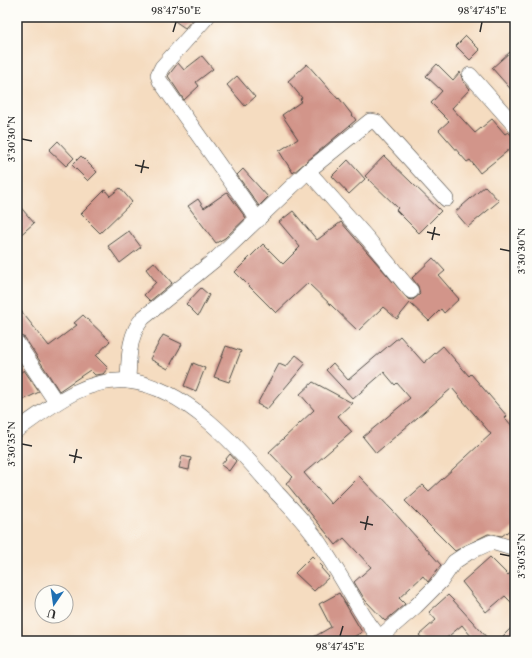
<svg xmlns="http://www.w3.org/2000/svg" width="532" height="658" viewBox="0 0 532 658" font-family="'Libre Caslon Text',serif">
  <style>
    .building { fill: #d2958a }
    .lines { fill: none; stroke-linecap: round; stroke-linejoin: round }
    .minor-casing { stroke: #494641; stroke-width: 16 }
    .minor { stroke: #fff; stroke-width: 15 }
    .ticks { fill: none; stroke: #2b2b2b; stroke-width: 1.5 }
    .neatline { fill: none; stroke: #2b2b2b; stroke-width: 1.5 }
    .ticks-label { font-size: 10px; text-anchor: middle; fill: #2b2b2b }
  </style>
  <rect width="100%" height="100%" fill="#fdfcf7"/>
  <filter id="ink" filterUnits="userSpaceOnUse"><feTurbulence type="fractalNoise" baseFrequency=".025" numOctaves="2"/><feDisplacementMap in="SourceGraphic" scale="8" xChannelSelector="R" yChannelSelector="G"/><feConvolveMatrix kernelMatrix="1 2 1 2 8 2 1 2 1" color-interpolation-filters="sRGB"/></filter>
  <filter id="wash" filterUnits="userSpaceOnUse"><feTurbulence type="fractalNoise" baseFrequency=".012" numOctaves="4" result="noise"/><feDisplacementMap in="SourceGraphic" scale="16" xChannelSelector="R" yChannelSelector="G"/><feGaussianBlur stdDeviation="0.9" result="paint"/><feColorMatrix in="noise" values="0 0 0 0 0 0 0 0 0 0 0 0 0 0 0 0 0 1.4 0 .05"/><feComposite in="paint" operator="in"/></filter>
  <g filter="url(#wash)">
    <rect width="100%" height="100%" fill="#f5dcc0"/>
    <g id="blocks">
      <g class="building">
        <path d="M169 17H195L185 28Z"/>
        <path d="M466 36 480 50 470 60 456 46Z"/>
        <path d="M510 52 515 57V94L492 68Z"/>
        <path d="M202 56 213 69 196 82 199 86 184 100 168 76 178 63 184 70Z"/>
        <path d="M307 64 338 99 339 98 356 120 293 173 279 151 298 139 282 115 302 101 300 99 302 98 288 81Z"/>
        <path d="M437 64 453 80 460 72 463 81 470 89 452 108 475 133 492 119 505 134 508 132 515 138V145L480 173 470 160 467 162 439 130 449 121 431 103 442 91 426 76Z"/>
        <path d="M237 76 255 97 245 106 227 85Z"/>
        <path d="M58 141 74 158 66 166 49 150Z"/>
        <path d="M81 156 97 172 88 181 72 165Z"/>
        <path d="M384 156 441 211 419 233 396 210 398 208 365 176Z"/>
        <path d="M348 160 365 179 349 194 332 176Z"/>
        <path d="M243 169 268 197 259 206 237 175Z"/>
        <path d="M485 186 499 201 468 227 455 212Z"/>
        <path d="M120 188 132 202 100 233 81 214 105 190 110 196Z"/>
        <path d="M227 192 246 218 225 238 216 243 188 206 198 199 204 208Z"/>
        <path d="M17 203 34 223 17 238Z"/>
        <path d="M293 211 317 240 341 222 408 299 413 300 420 294 418 286 412 278 433 258 445 271 439 276 459 299 444 313 441 309 429 321 410 303 397 319 383 307 358 331 308 283 276 313 235 272 263 244 283 264 300 247 279 222Z"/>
        <path d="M129 231 141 247 120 263 108 246Z"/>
        <path d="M154 262 172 283 150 301 144 295 156 282 146 269Z"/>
        <path d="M201 288 209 295 198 316 186 304Z"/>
        <path d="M17 306 49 346 77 325 74 323 83 315 110 341 96 356 108 368 103 374 95 375 90 370 59 391 25 338 17 334Z"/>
        <path d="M163 335 182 344 168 369 150 359Z"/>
        <path d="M400 336 424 363 443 346 469 376 471 374 507 416 505 418 515 429V526L502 536 488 534 455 551 405 501 423 485 429 491 491 434 452 388 376 453 363 437 410 398 397 383 395 385 384 372 353 399 326 370 333 363 348 380Z"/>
        <path d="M226 346 241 351 229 382 214 377Z"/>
        <path d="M296 355 306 363 267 409 257 404 279 364 286 367Z"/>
        <path d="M193 363 205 368 196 391 184 386Z"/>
        <path d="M24 370 39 392 17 403V375Z"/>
        <path d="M313 382 352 403 338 416 352 432 304 473 331 504 359 476 393 511 441 565 428 582 423 576 399 598 405 604 385 621 365 600 354 582 371 567 344 538 336 545 286 483 293 477 269 452 314 410 300 394Z"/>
        <path d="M230 454 236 461 229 471 221 465Z"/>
        <path d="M182 456 191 458 189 470 179 468Z"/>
        <path d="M312 556 323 567 321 568 329 577 314 591 295 573Z"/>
        <path d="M490 557 508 575 515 569V606L505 596 486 612 462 582Z"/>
        <path d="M339 593 362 632 347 641H307L331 627 319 604Z"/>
        <path d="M448 595 453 600 490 641H475L462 625 443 641H424L419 635 436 620 429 612Z"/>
        <path d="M515 624V641H508L503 636Z"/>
      </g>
    </g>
  </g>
  <g filter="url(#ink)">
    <use href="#blocks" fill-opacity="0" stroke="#494641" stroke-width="1"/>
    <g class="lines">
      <g class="minor-casing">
        <g id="minor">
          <path d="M207 17 162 67 158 75 160 81 258 220"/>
          <path d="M470 75 515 126"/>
          <path d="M308 171 368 239 411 291"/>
          <path d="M17 343 56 402"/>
          <path d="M128 381C129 360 128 335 143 318L217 258 308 171 370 121 376 122 446 199"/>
          <path d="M17 430C50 407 85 377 128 381 187 387 240 450 277 493 289 506 302 519 313 534 331 559 346 586 362 613 368 623 375 631 381 641"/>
          <path d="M379 638 416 606 441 581 454 562 469 552 492 542 515 549"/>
        </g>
      </g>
      <use href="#minor" class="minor"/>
    </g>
  </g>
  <path class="ticks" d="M173 32 176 22M480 32 482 22M22 139 32 141M135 165 149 168M141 173 144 160M427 232 440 235M432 240 435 227M500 249 510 251M22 444 32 446M69 455 82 458M74 463 77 449M360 522 373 525M365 530 368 516M500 554 510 556M340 636 343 626"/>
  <rect width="532" height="658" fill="none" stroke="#fdfcf7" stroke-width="44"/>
  <g transform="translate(54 604) rotate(193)"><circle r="19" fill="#fdfcf7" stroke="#a9a8a5"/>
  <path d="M0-3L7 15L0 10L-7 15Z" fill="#1f6fb2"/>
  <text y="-6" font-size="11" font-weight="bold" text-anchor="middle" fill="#2b2b2b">U</text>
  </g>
  <rect x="22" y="22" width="488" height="614" class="neatline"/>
  <g class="ticks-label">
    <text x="176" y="14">98°47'50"E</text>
    <text x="482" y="14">98°47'45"E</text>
    <text transform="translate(11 139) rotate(-90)" y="4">3°30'30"N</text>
    <text transform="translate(521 251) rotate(-90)" y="4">3°30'30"N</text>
    <text transform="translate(11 444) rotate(-90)" y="4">3°30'35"N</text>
    <text transform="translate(521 556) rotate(-90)" y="4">3°30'35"N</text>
    <text x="340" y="650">98°47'45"E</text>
  </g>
</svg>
